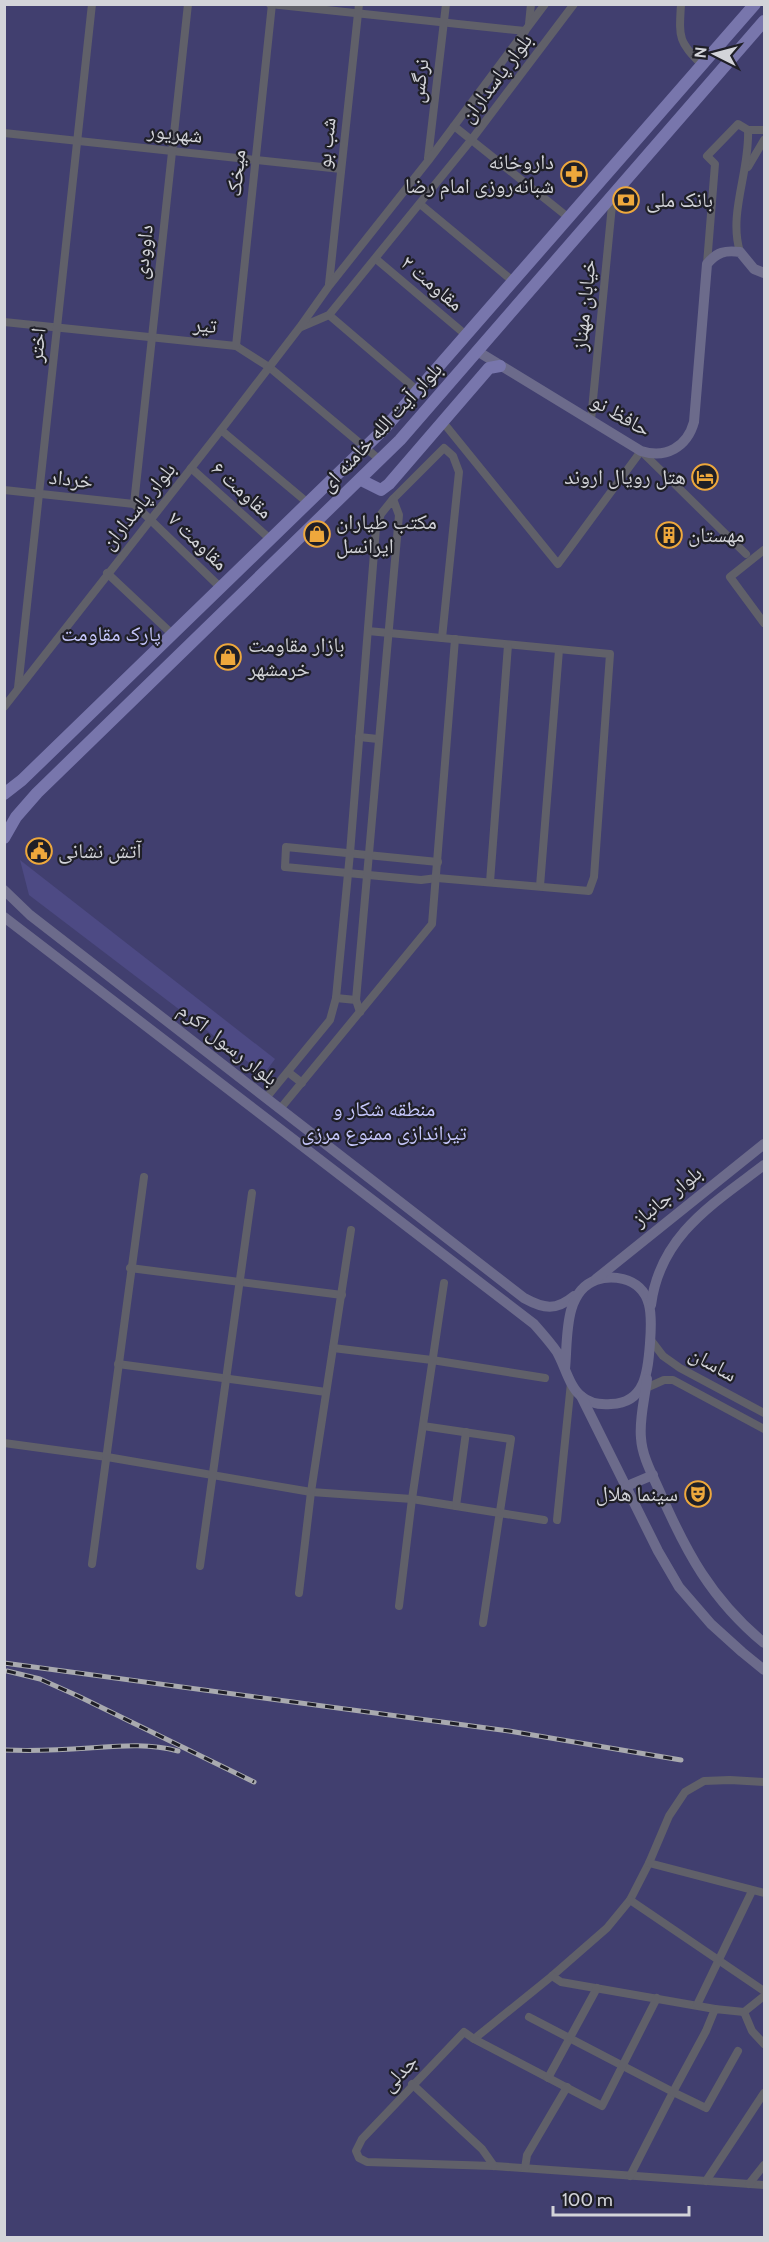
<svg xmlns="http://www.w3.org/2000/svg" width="769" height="2242" viewBox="0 0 769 2242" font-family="Cabin,'Noto Naskh Arabic',sans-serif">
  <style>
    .green { fill: #413f6f }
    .forest { fill: #4d4a84 }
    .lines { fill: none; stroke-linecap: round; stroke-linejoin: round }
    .minor { stroke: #606069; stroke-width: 8 }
    .secondary { stroke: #6c6b8b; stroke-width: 10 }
    .primary { stroke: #7876ac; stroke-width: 12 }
    .rail-casing { stroke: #a9aaaf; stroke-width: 5 }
    .rail { stroke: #1f1f27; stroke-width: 3; stroke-dasharray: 9; stroke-linecap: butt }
    .labels { text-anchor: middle; stroke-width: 4.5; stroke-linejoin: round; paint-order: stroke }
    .street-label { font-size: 21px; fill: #d3d4d9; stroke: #1f1f27 }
    .poi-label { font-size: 21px; fill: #d3d4d9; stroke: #1f1f27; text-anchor: start }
    .park-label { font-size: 21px; fill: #c6c7fc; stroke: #1f1f27 }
  </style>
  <rect width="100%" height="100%" fill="#1f1f27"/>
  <rect class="green" x="5" y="5" width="759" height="2232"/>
  <path class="forest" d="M20 860 275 1059 264 1074 29 895Z"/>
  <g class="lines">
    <g class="minor">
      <path d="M270 4 525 31"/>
      <path d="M681 4C679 38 678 41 702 65"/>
      <path d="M529 24 531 4"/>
      <path d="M454 126 569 218"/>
      <path d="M4 133 341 169"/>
      <path d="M428 158 446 4"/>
      <path d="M748 167 764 140"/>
      <path d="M420 204 514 282"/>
      <path d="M740 252C728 213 750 171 748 130"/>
      <path d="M376 259 466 335"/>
      <path d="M707 264 715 164 707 156 738 124 748 130H764"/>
      <path d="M329 284 359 4"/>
      <path d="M329 315 418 391"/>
      <path d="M4 322 236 346 269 367 380 460"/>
      <path d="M301 327 329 315 472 139 574 4"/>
      <path d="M236 346 272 4"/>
      <path d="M591 420 613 195"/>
      <path d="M442 421 558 564 641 451 746 554"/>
      <path d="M221 430 308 503"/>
      <path d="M191 468 270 539"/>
      <path d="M4 490 134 504"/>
      <path d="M393 499 444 448 453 456 459 472 442 638"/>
      <path d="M134 504 188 4"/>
      <path d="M134 504 221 588"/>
      <path d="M764 550 730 577 764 623"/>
      <path d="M107 573 172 634"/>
      <path d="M368 631 610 654 594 877 589 891 437 878 421 880 285 867 286 847 438 862"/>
      <path d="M18 688 92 4"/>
      <path d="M4 707 221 430 300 327 329 286 428 161 545 4"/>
      <path d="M359 737 378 739"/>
      <path d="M490 882 508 645"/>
      <path d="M540 886 559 650"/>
      <path d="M336 998 356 1000"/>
      <path d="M288 1072 302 1083"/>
      <path d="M266 1098 330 1020 336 998 350 853 376 528 381 514 393 499 399 515 356 1000 360 1012"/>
      <path d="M280 1109 432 924 455 639"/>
      <path d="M130 1268 342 1295"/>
      <path d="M650 1339 663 1356 680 1368 764 1413"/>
      <path d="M333 1348 432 1360 545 1378"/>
      <path d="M118 1364 326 1392"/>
      <path d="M646 1388 664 1380H673L764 1429"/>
      <path d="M423 1426 511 1439 483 1623"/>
      <path d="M4 1443 107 1457 311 1492 412 1499 544 1520"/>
      <path d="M456 1506 466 1432"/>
      <path d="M557 1520 571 1383"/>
      <path d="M92 1564 144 1177"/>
      <path d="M200 1566 252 1193"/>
      <path d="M299 1593 311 1492 351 1230"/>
      <path d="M399 1606 412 1499 444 1283"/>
      <path d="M764 1782 730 1780 704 1781 685 1792 669 1816 649 1863 630 1900 607 1928 552 1976 474 2039 464 2032 362 2139 356 2151 359 2158 367 2162 494 2166 764 2185"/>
      <path d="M649 1863 764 1893"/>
      <path d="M630 1900 764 1991"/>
      <path d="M552 1976 561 1982 715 2009"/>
      <path d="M764 1996 744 2012 752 2031 764 2044"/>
      <path d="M697 2005 752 1891"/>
      <path d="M529 2017 673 2092 630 2176"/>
      <path d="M474 2039 602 2106 657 1998"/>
      <path d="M738 2051 706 2108 673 2092 706 2031 715 2009 744 2012"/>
      <path d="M548 2078 597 1988"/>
      <path d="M412 2084 482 2149 494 2166"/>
      <path d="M525 2168 527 2155 567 2087"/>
      <path d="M706 2181 764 2093"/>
      <path d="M749 2184 764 2165"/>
    </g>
    <g class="secondary">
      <path d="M477 351 641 451C666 459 687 447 694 422L707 264C717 252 725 250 740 252L754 269 764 273"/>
      <path d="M4 890 30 915 524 1298C544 1309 556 1311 574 1296"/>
      <path d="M4 917 534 1324C542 1333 550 1342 557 1352 565 1366 569 1386 581 1396 589 1403 600 1405 611 1404 646 1403 648 1370 650 1343 652 1317 654 1287 623 1279 615 1277 605 1277 596 1280 563 1292 568 1340 565 1369"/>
      <path d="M596 1279 764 1144"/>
      <path d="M651 1305C660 1235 713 1204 764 1165"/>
      <path d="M647 1379C645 1398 639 1419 641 1438 642 1456 652 1474 659 1490 686 1552 711 1599 764 1643"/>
      <path d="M581 1396 658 1551 679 1587 711 1624 742 1652 764 1670"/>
      <path d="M627 1486 653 1475"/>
    </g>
    <g class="primary">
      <path d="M361 480 381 490 389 484 489 368 500 366"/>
      <path d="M4 794 22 780 384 429 755 4"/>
      <path d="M4 838 16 817 37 793 400 440 764 21"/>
    </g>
    <g class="rail-casing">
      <g id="rail">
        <path d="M4 1663 509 1731 681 1760"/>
        <path d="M7 1671 40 1679 78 1696 254 1782"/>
        <path d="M4 1750C33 1751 61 1750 89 1748 119 1746 148 1743 178 1751"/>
      </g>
    </g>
    <use href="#rail" class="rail"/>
  </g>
  <defs>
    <g id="pharmacy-ring" transform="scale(1.35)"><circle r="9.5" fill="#1f1f27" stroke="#eea83c" stroke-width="1.5"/><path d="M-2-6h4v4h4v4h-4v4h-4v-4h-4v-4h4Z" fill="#eea83c"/></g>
    <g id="bank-ring" transform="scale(1.35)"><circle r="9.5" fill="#1f1f27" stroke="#eea83c" stroke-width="1.5"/><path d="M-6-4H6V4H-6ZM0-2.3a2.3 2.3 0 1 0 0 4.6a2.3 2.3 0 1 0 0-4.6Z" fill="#eea83c"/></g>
    <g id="hotel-ring" transform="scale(1.35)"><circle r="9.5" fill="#1f1f27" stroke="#eea83c" stroke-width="1.5"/><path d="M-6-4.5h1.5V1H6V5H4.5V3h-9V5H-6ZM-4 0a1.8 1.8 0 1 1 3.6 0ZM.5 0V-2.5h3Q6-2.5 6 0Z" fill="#eea83c"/></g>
    <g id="shop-ring" transform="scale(1.35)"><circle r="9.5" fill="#1f1f27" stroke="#eea83c" stroke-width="1.5"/><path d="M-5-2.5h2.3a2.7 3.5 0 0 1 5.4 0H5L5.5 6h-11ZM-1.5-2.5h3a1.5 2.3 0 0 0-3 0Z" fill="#eea83c"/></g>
    <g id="building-ring" transform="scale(1.35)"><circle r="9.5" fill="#1f1f27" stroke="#eea83c" stroke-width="1.5"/><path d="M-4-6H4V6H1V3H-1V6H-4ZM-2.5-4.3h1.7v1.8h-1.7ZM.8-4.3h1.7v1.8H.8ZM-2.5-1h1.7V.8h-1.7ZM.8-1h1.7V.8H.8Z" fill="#eea83c"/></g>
    <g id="civic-ring" transform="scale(1.35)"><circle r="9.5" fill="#1f1f27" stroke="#eea83c" stroke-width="1.5"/><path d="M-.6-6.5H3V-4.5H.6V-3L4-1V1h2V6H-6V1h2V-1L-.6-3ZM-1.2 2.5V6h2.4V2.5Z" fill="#eea83c"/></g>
    <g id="theatre-ring" transform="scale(1.35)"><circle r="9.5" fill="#1f1f27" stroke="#eea83c" stroke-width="1.5"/><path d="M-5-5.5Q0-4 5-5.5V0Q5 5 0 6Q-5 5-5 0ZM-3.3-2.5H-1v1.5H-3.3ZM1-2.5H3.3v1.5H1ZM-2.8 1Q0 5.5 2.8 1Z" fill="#eea83c"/></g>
  </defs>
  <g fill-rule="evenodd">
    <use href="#pharmacy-ring" x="574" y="174"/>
    <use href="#bank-ring" x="626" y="200"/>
    <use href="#hotel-ring" x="705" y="477"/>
    <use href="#shop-ring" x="317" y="534"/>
    <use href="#building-ring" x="669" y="535"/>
    <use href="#shop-ring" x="228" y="657"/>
    <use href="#civic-ring" x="39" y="851"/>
    <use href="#theatre-ring" x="698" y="1494"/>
  </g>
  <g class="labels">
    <g class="street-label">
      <text transform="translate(496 78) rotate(-53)" y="7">بلوار پاسداران</text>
      <text transform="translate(419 81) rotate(-83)" y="7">نرگس</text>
      <text transform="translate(175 133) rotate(6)" y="7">شهریور</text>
      <text transform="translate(326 143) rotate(-84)" y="7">شب بو</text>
      <text transform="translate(236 173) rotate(-84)" y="7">میخک</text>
      <text transform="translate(143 252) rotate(-84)" y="7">داوودی</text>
      <text transform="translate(432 283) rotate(40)" y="7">مقاومت ۲</text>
      <text transform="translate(584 305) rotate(-84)" y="7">خیابان مهناز</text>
      <text transform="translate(205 325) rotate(6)" y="7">تیر</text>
      <text transform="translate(37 345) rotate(-84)" y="7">اختر</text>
      <text transform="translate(621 415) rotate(30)" y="7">حافظ نو</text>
      <text transform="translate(381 427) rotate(-47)" y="7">بلوار آیت الله خامنه ای</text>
      <text transform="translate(71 479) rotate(6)" y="7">خرداد</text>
      <text transform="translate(242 490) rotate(42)" y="7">مقاومت ۶</text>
      <text transform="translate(138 506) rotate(-51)" y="7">بلوار پاسداران</text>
      <text transform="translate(198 541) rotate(44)" y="7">مقاومت ۷</text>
      <text transform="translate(228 1044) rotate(38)" y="7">بلوار رسول اکرم</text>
      <text transform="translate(667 1196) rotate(-39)" y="7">بلوار جانباز</text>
      <text transform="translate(713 1364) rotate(29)" y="7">ساسان</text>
      <text transform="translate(399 2073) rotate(-46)" y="7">جدلی</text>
    </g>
    <g class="poi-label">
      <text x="554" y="169" text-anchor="end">داروخانه<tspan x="554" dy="24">شبانه‌روزی امام رضا</tspan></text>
      <text x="646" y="207">بانک ملی</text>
      <text x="686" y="484" text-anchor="end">هتل رویال اروند</text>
      <text x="336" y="529">مكتب طياران<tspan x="336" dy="24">ايرانسل</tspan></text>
      <text x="688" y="542">مهستان</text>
      <text x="248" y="652">بازار مقاومت<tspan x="248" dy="24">خرمشهر</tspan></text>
      <text x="58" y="858">آتش نشانی</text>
      <text x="678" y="1501" text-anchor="end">سینما هلال</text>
    </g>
    <g class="park-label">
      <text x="111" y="641">پارک مقاومت</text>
      <text x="384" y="1116">منطقه شکار و<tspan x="384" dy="24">تیراندازی ممنوع مرزی</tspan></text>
    </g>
  </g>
  <rect width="769" height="2242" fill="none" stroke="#d3d4d9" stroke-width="12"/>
  <g transform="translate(715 54) rotate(276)" stroke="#1f1f27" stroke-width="4.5" paint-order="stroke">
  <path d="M0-4.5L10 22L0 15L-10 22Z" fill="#d3d4d9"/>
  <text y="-9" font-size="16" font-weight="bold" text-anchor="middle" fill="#d3d4d9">N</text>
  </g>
  <path d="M553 2206v9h136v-9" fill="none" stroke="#d3d4d9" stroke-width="3"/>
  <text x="562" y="2206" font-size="18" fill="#d3d4d9" stroke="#1f1f27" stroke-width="4.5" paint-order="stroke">100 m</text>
</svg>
